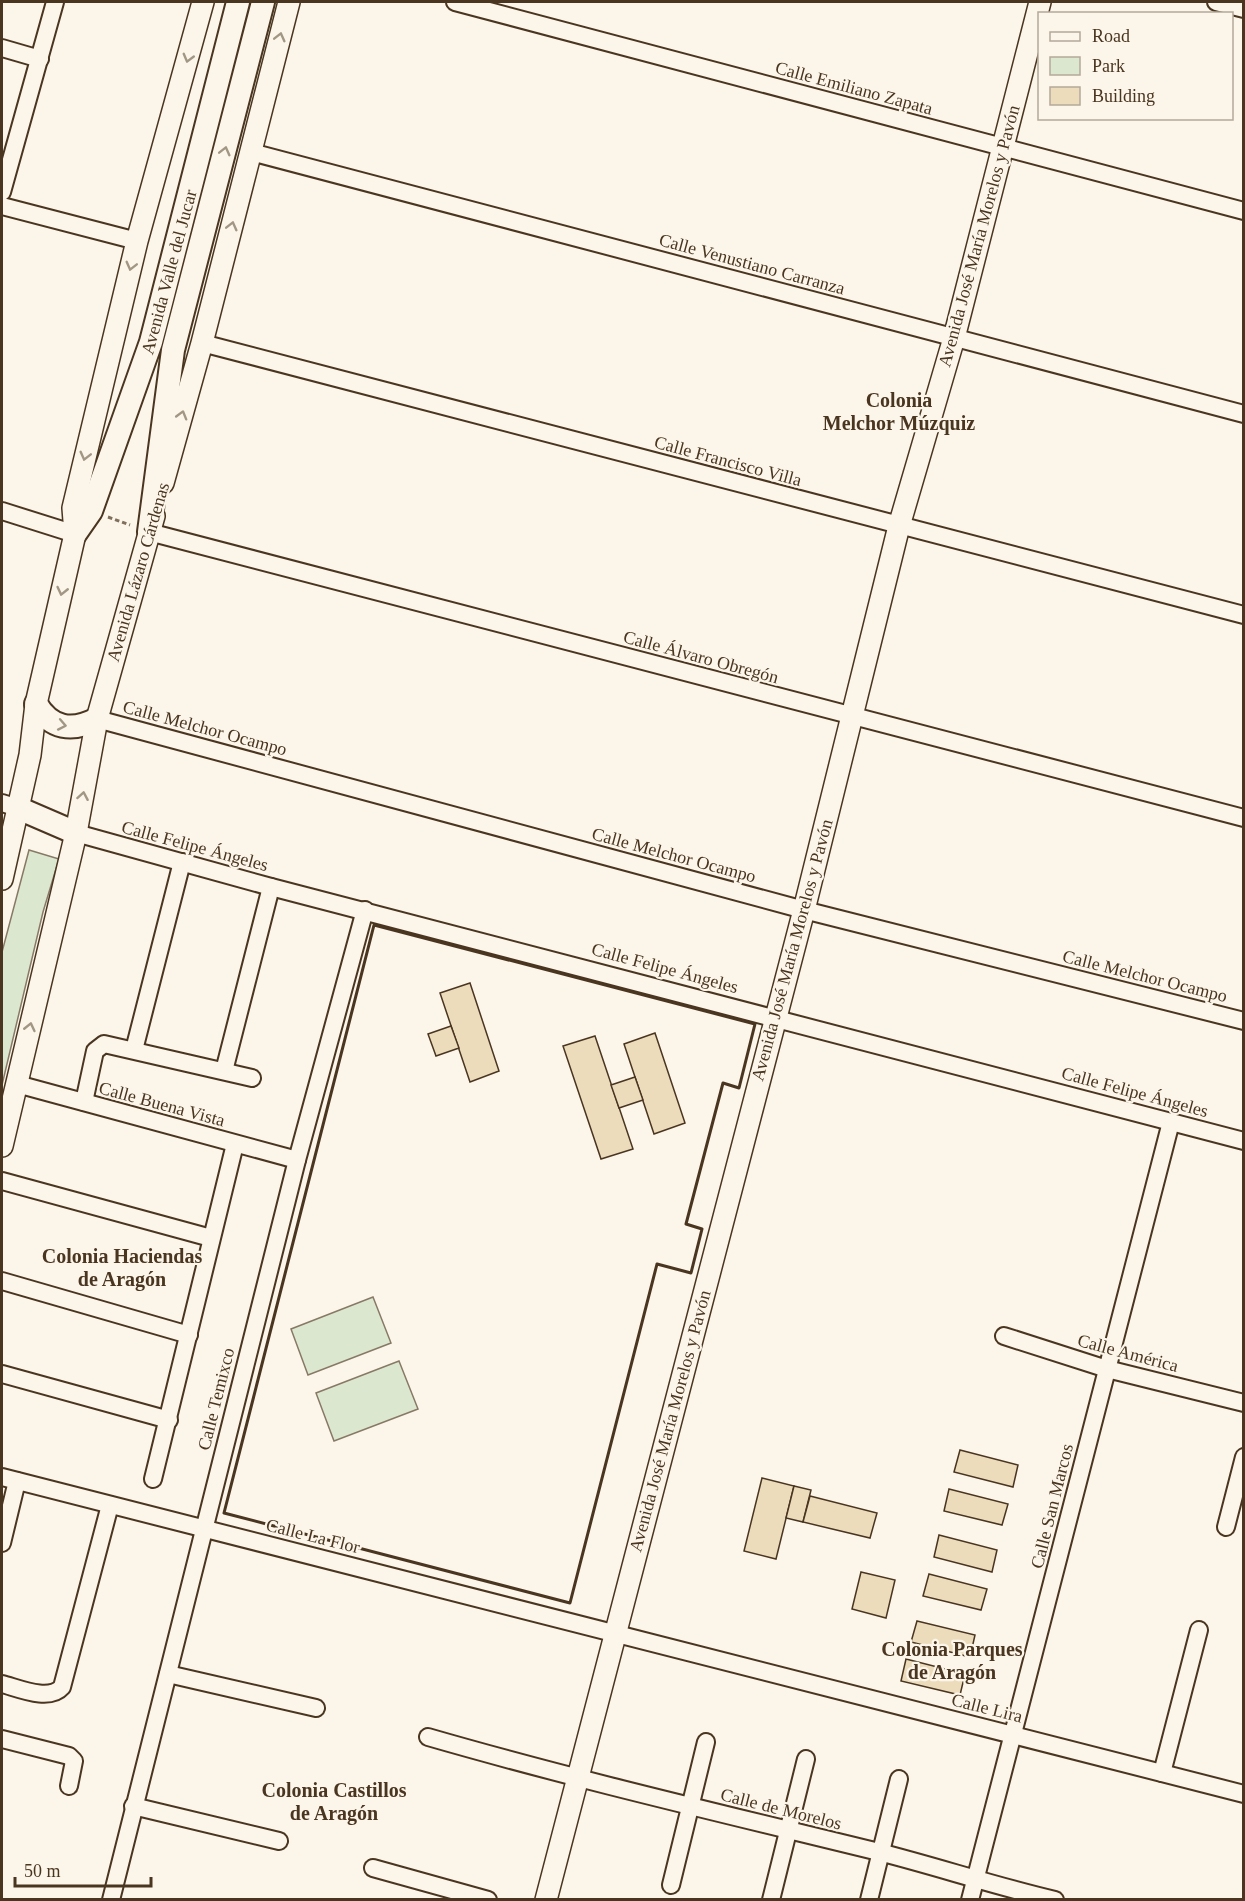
<svg xmlns="http://www.w3.org/2000/svg" width="1245" height="1901" viewBox="0 0 1245 1901" font-family="'Times New Roman',serif">
  <style>
    .green { fill: #dce7d0; stroke: #887966; stroke-width: 1.5 }
    .building { fill: #ecdcbc; stroke: #4a3520; stroke-width: 1.5 }
    .lines { fill: none; stroke-linecap: round; stroke-linejoin: round }
    .minor-casing { stroke: #4a3520; stroke-width: 20 }
    .tertiary-casing { stroke: #4a3520; stroke-width: 24 }
    .secondary-casing { stroke: #4a3520; stroke-width: 26 }
    .path { stroke: #7f6f5c; stroke-width: 3; stroke-dasharray: 4.5 3; stroke-linecap: butt }
    .minor { stroke: #fbf6e9; stroke-width: 16 }
    .tertiary { stroke: #fbf6e9; stroke-width: 21 }
    .secondary { stroke: #fbf6e9; stroke-width: 22 }
    .wall { stroke: #4a3520; stroke-width: 3 }
    .oneway { stroke: #a29684 }
    .labels { text-anchor: middle; stroke-width: 4.5; stroke-linejoin: round; paint-order: stroke }
    .street-label { font-size: 18px; fill: #4a3520; stroke: #fbf6e9 }
    .neighbourhood-label { font-size: 20px; font-weight: bold; fill: #4a3520; stroke: #fbf6e9 }
  </style>
  <rect width="100%" height="100%" fill="#fbf6e9"/>
  <g class="green">
    <path d="M29 850 59 859 43 912 2 1085V952Z"/>
    <path d="M373 1297 391 1343 308 1375 291 1329Z"/>
    <path d="M399 1361 418 1409 334 1441 316 1393Z"/>
  </g>
  <g class="building">
    <path d="M470 983 499 1071 470 1082 440 993Z"/>
    <path d="M451 1026 459 1048 436 1056 428 1034Z"/>
    <path d="M655 1033 685 1123 654 1134 624 1044Z"/>
    <path d="M595 1036 633 1149 601 1159 563 1046Z"/>
    <path d="M635 1077 643 1100 619 1108 611 1085Z"/>
    <path d="M960 1450 1018 1465 1013 1487 954 1472Z"/>
    <path d="M762 1478 794 1486 776 1559 744 1551Z"/>
    <path d="M794 1486 811 1490 803 1522 786 1518Z"/>
    <path d="M949 1489 1008 1504 1002 1525 944 1511Z"/>
    <path d="M810 1496 877 1513 870 1538 803 1522Z"/>
    <path d="M939 1535 997 1550 992 1572 934 1557Z"/>
    <path d="M861 1572 895 1580 886 1618 852 1609Z"/>
    <path d="M929 1574 987 1589 981 1610 923 1596Z"/>
    <path d="M917 1621 975 1635 970 1657 911 1642Z"/>
    <path d="M906 1659 965 1674 960 1695 901 1681Z"/>
  </g>
  <g class="lines">
    <g class="minor-casing">
      <g id="minor">
        <path d="M455 2 1244 211"/>
        <path d="M1216 2 1244 9"/>
        <path d="M2 48 40 59"/>
        <path d="M251 152 1244 414"/>
        <path d="M2 192 55 2"/>
        <path d="M2 206 137 241"/>
        <path d="M202 343 1244 615"/>
        <path d="M2 511 75 534"/>
        <path d="M149 532 1244 818"/>
        <path d="M97 719 804 910 1244 1021"/>
        <path d="M2 803 18 808"/>
        <path d="M76 833 271 887 1244 1141"/>
        <path d="M134 1050 182 862"/>
        <path d="M224 1071 271 887"/>
        <path d="M17 1084 297 1160"/>
        <path d="M84 1102 95 1051 104 1044 252 1078"/>
        <path d="M2 1181 211 1238"/>
        <path d="M2 1281 189 1335"/>
        <path d="M1004 1336 1107 1369 1244 1403"/>
        <path d="M2 1374 169 1420"/>
        <path d="M2 1477 1244 1794"/>
        <path d="M153 1479 235 1144"/>
        <path d="M1226 1527 1244 1457"/>
        <path d="M2 1543 17 1481"/>
        <path d="M168 1674 316 1708"/>
        <path d="M2 1684C18 1688 49 1702 62 1687L110 1505"/>
        <path d="M428 1737C577 1780 728 1815 879 1852 938 1867 995 1886 1055 1900"/>
        <path d="M2 1739 69 1756 74 1761 69 1786"/>
        <path d="M1162 1773 1199 1630"/>
        <path d="M133 1806 279 1841"/>
        <path d="M373 1868 488 1900"/>
        <path d="M671 1885 706 1742"/>
        <path d="M111 1900 297 1160 365 910"/>
        <path d="M771 1900 806 1759"/>
        <path d="M869 1900 899 1779"/>
        <path d="M970 1900 1171 1122"/>
      </g>
    </g>
    <g class="tertiary-casing">
      <g id="tertiary">
        <path d="M163 483 202 343 289 2"/>
        <path d="M2 879 30 755 36 704 75 534 73 508 137 241 203 2"/>
        <path d="M2 1146 76 833 97 719 154 516"/>
        <path d="M546 1900 804 910 899 526 954 338 1040 2"/>
      </g>
    </g>
    <g class="secondary-casing">
      <g id="secondary">
        <path d="M149 532 173 350 263 2"/>
        <path d="M75 534 91 511 151 342 238 2"/>
        <path d="M36 704C51 729 72 732 97 719"/>
        <path d="M18 808 76 833"/>
      </g>
    </g>
    <path class="path" d="M108 517 130 525"/>
    <use href="#minor" class="minor"/>
    <use href="#tertiary" class="tertiary"/>
    <use href="#secondary" class="secondary"/>
    <path class="wall" d="M374 925 755 1024 739 1088 723 1083 686 1224 702 1229 691 1273 657 1264 570 1603 224 1513Z"/>
  </g>
  <defs><path id="oneway-chevron" d="M-2-3.5L2.5 0L-2 3.5" fill="none" stroke-width="1.6" stroke-linecap="round" stroke-linejoin="round" transform="scale(1.5)"/></defs>
  <g class="oneway">
    <use href="#oneway-chevron" transform="translate(280 37) rotate(-76)"/>
    <use href="#oneway-chevron" transform="translate(188 58) rotate(105)"/>
    <use href="#oneway-chevron" transform="translate(225 151) rotate(-76)"/>
    <use href="#oneway-chevron" transform="translate(232 226) rotate(-76)"/>
    <use href="#oneway-chevron" transform="translate(131 266) rotate(104)"/>
    <use href="#oneway-chevron" transform="translate(182 415) rotate(-74)"/>
    <use href="#oneway-chevron" transform="translate(85 456) rotate(104)"/>
    <use href="#oneway-chevron" transform="translate(62 591) rotate(103)"/>
    <use href="#oneway-chevron" transform="translate(62 725) rotate(11)"/>
    <use href="#oneway-chevron" transform="translate(83 796) rotate(-80)"/>
    <use href="#oneway-chevron" transform="translate(30 1027) rotate(-77)"/>
  </g>
  <g class="labels">
    <g class="street-label">
      <text transform="translate(854 88) rotate(15)" y="6">Calle Emiliano Zapata</text>
      <text transform="translate(979 236) rotate(-75)" y="6">Avenida José María Morelos y Pavón</text>
      <text transform="translate(752 264) rotate(15)" y="6">Calle Venustiano Carranza</text>
      <text transform="translate(169 272) rotate(-75)" y="6">Avenida Valle del Jucar</text>
      <text transform="translate(728 461) rotate(15)" y="6">Calle Francisco Villa</text>
      <text transform="translate(138 572) rotate(-74)" y="6">Avenida Lázaro Cárdenas</text>
      <text transform="translate(701 657) rotate(15)" y="6">Calle Álvaro Obregón</text>
      <text transform="translate(205 728) rotate(15)" y="6">Calle Melchor Ocampo</text>
      <text transform="translate(195 846) rotate(15)" y="6">Calle Felipe Ángeles</text>
      <text transform="translate(674 855) rotate(15)" y="6">Calle Melchor Ocampo</text>
      <text transform="translate(792 950) rotate(-75)" y="6">Avenida José María Morelos y Pavón</text>
      <text transform="translate(665 968) rotate(15)" y="6">Calle Felipe Ángeles</text>
      <text transform="translate(1145 976) rotate(14)" y="6">Calle Melchor Ocampo</text>
      <text transform="translate(1135 1092) rotate(15)" y="6">Calle Felipe Ángeles</text>
      <text transform="translate(162 1104) rotate(15)" y="6">Calle Buena Vista</text>
      <text transform="translate(1128 1353) rotate(15)" y="6">Calle América</text>
      <text transform="translate(216 1399) rotate(-76)" y="6">Calle Temixco</text>
      <text transform="translate(670 1421) rotate(-75)" y="6">Avenida José María Morelos y Pavón</text>
      <text transform="translate(1052 1506) rotate(-76)" y="6">Calle San Marcos</text>
      <text transform="translate(313 1536) rotate(14)" y="6">Calle La Flor</text>
      <text transform="translate(987 1708) rotate(14)" y="6">Calle Lira</text>
      <text transform="translate(781 1809) rotate(14)" y="6">Calle de Morelos</text>
    </g>
    <g class="neighbourhood-label">
      <text x="899" y="407">Colonia<tspan x="899" dy="23">Melchor Múzquiz</tspan></text>
      <text x="122" y="1263">Colonia Haciendas<tspan x="122" dy="23">de Aragón</tspan></text>
      <text x="952" y="1656">Colonia Parques<tspan x="952" dy="23">de Aragón</tspan></text>
      <text x="334" y="1797">Colonia Castillos<tspan x="334" dy="23">de Aragón</tspan></text>
    </g>
  </g>
  <rect width="1245" height="1901" fill="none" stroke="#4a3520" stroke-width="6"/>
  <rect x="1038" y="12" width="195" height="108" fill="#fbf6e9" stroke="#b4a999" stroke-width="1.5"/>
  <rect x="1050" y="32" width="30" height="9" fill="#fbf6e9" stroke="#b4a999" stroke-width="1.5"/>
  <text x="1092" y="42" font-size="18" fill="#4a3520">Road</text>
  <rect x="1050" y="57" width="30" height="18" fill="#dce7d0" stroke="#b4a999" stroke-width="1.5"/>
  <text x="1092" y="72" font-size="18" fill="#4a3520">Park</text>
  <rect x="1050" y="87" width="30" height="18" fill="#ecdcbc" stroke="#b4a999" stroke-width="1.5"/>
  <text x="1092" y="102" font-size="18" fill="#4a3520">Building</text>
  <path d="M15 1877v9h136v-9" fill="none" stroke="#4a3520" stroke-width="3"/>
  <text x="24" y="1877" font-size="18" fill="#4a3520" stroke="#fbf6e9" stroke-width="4.5" paint-order="stroke">50 m</text>
</svg>
